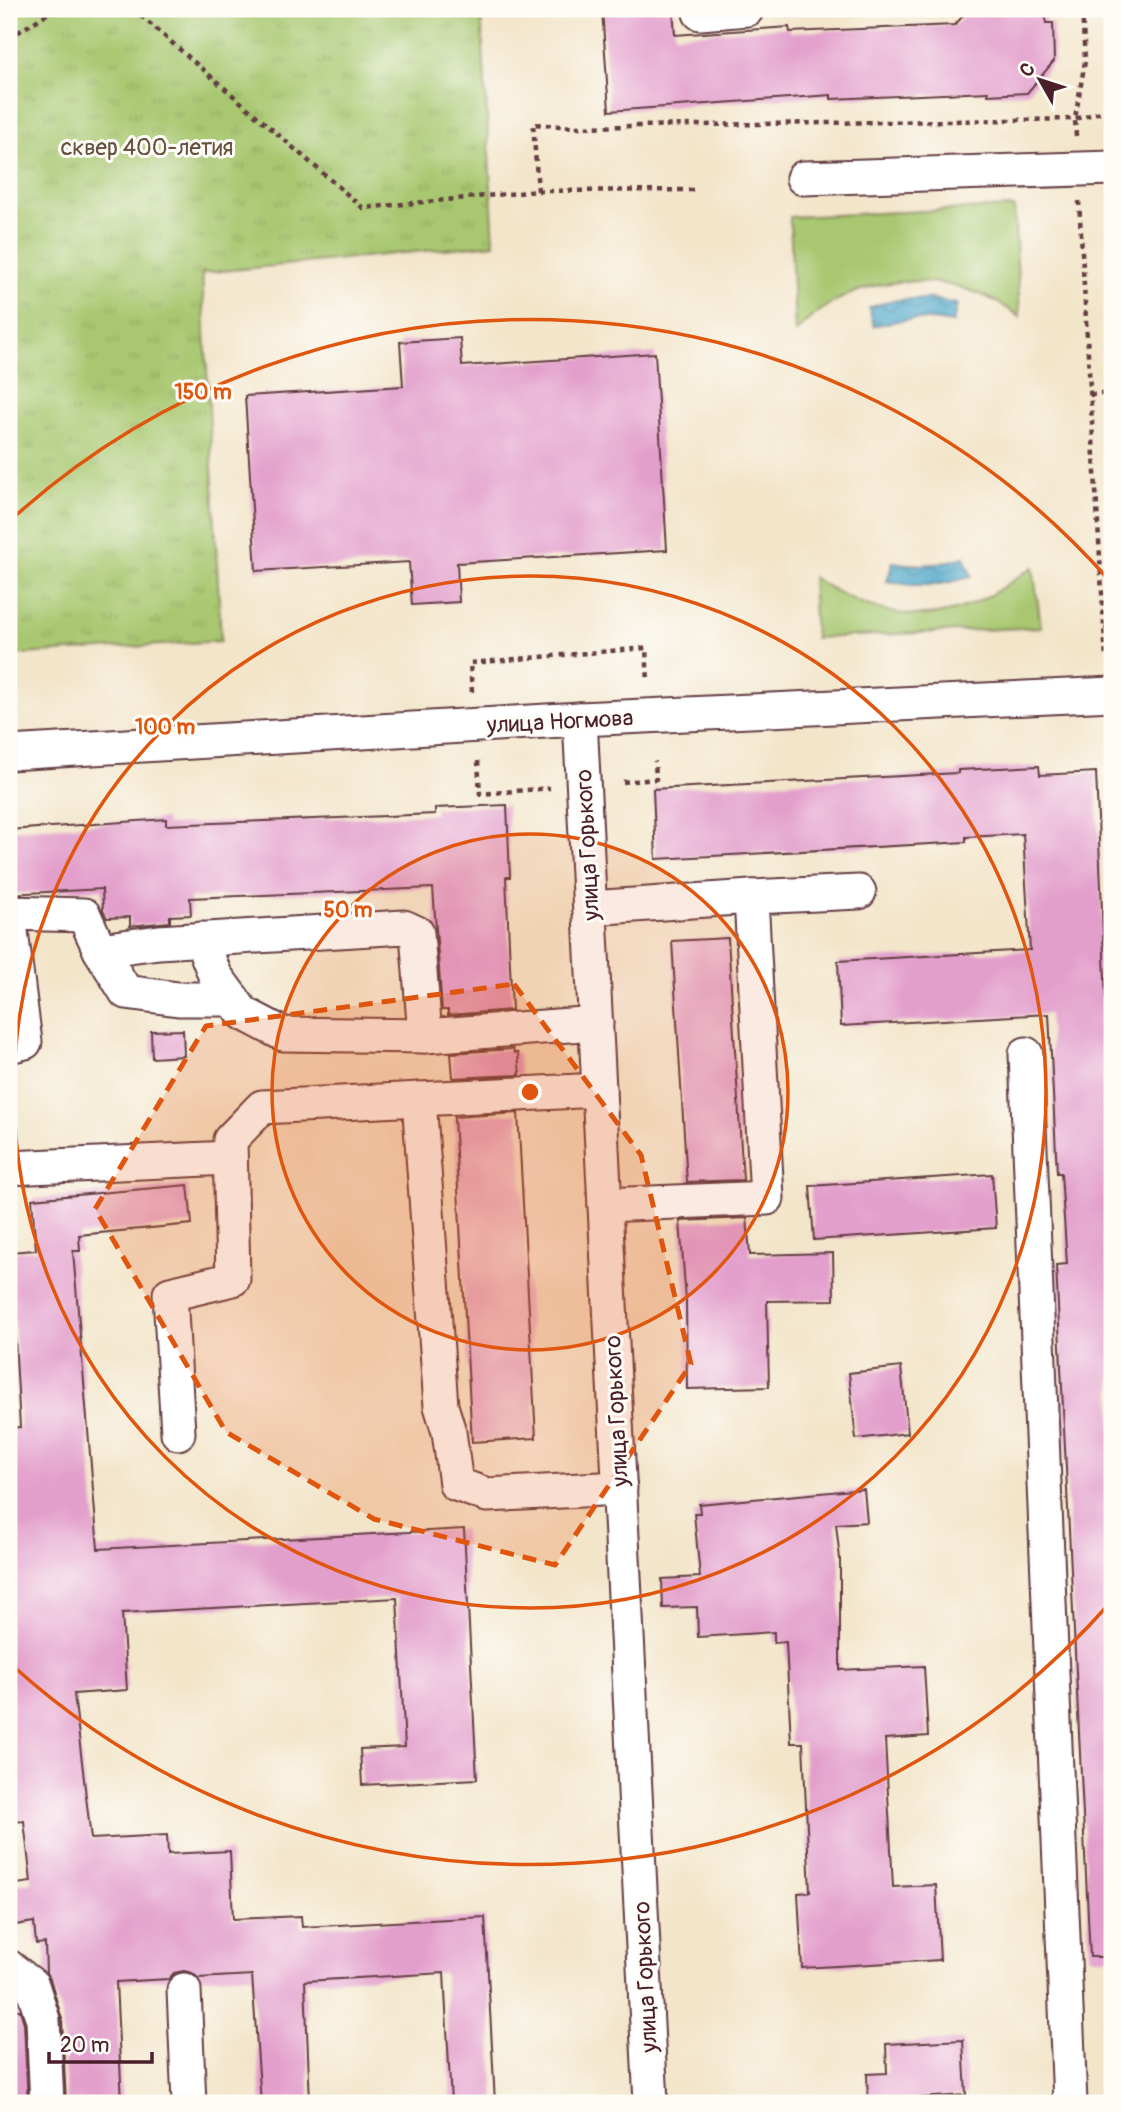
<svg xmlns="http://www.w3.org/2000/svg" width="1121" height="2112" viewBox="0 0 1121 2112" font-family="Pangolin,sans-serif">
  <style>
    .grass { fill: #a8c76f; stroke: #79734d; stroke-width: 2 }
    .park { fill: url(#park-tufts); stroke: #79734d; stroke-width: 2 }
    .water { fill: url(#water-waves); stroke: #4a627a; stroke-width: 2 }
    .building { fill: #e39fcc }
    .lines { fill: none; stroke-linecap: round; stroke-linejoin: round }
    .minor-casing { stroke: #633d43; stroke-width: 37 }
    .path { stroke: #633d43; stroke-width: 4.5; stroke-dasharray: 5 5; stroke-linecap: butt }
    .minor { stroke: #fff; stroke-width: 33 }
    .marked { fill: #e0560e; fill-opacity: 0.2; stroke: #e0560e; stroke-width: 5; stroke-dasharray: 14 9; stroke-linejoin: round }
    .ring { fill: none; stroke: #e0560e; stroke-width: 3.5 }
    .labels { text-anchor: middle; stroke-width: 6; stroke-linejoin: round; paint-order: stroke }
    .park-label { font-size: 23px; fill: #66513f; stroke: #fdfcf7 }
    .street-label { font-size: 23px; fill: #4a1f2b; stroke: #fdfcf7 }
    .centre { fill: #e0560e; stroke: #fdfcf7; stroke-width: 3.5 }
    .ring-label { font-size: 21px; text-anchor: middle; font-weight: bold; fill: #e0560e; stroke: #fdfcf7; stroke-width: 6; stroke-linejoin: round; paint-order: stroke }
  </style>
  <defs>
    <pattern id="park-tufts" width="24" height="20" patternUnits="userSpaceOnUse" patternTransform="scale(1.75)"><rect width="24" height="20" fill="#a8c76f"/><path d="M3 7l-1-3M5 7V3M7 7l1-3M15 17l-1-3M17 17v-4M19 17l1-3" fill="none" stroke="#92aa60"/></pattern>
    <pattern id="water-waves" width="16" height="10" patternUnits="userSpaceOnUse" patternTransform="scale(1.75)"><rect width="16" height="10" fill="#4ba6c9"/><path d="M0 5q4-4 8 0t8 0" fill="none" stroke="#4087a3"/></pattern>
  </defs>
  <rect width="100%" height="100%" fill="#fdfcf7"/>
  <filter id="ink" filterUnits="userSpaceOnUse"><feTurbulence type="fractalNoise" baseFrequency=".0143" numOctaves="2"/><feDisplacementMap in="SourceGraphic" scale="14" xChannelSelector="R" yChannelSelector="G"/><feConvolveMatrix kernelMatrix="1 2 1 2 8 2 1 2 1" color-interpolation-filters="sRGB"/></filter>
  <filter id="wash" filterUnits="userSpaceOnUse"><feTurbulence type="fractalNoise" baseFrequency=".00686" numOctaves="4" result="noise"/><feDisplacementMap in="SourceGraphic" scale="28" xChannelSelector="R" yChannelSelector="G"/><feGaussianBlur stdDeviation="1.57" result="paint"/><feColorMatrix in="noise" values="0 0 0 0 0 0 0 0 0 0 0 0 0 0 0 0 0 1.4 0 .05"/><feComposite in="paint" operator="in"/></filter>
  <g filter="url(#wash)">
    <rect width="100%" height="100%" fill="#f3e5ca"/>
    <g class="grass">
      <path d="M1014 207 1020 317C951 265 854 269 795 333L790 217Z"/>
      <path d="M1033 567 1041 627 815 638 812 577C851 603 904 624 951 611 981 604 1008 584 1033 567Z"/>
    </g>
    <path class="park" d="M9 9H481L494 244 202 273 221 641 9 655Z"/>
    <g class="water">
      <path d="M911 299H932L957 304 953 323C925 317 901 319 874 326L869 308 889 301Z"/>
      <path d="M964 557 972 576C943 586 917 588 887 581L893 562C918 567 939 565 964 557Z"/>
    </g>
    <g id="blocks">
      <g class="building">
        <path d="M602 9H673L675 35 789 27 790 32 955 25 969 9H1046V23H1053L1054 61 1027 93 988 95V92L831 99V95L609 111Z"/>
        <path d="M460 338 462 366 655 353 667 550 457 563 459 602 412 605 409 562 256 571 245 396 403 386 400 342Z"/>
        <path d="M1039 766 1040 775 1096 772 1112 1140V1957H1090L1056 1265 1067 1264 1061 1173H1057L1049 1014 841 1026 838 961 1030 950 1023 834 966 837V842L656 859 653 789 958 773V770Z"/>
        <path d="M507 805 510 877H506L512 1010 448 1015V1010H442L433 888 190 898 191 915 170 916V922L130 926V917L107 918 103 911 102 889 9 894V830L166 819V825L435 814V808Z"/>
        <path d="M728 938 743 1180 687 1182 672 941Z"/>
        <path d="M183 1030 184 1056 152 1058 151 1031Z"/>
        <path d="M513 1049 514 1053H518L520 1075 453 1078 451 1053Z"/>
        <path d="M518 1113 536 1438 472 1442 454 1117Z"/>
        <path d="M992 1174 996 1228 814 1240 810 1186Z"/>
        <path d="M188 1185 192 1224 79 1235 80 1251H73L98 1549 464 1529 477 1779 362 1785 360 1749 405 1747 397 1598 122 1613 127 1690 74 1694 91 1839 167 1835 168 1854 230 1851 233 1919 301 1916 302 1927 485 1917 495 2103H451L444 1973 305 1981 310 2103H261L252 1975 198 1978 192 1973 184 1971 174 1973 169 1979 116 1982 122 2103H66L62 2019 50 1979 46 1973 45 1943 36 1944 34 1922 9 1926V1885L31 1882 24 1821 9 1822V1428L20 1427 14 1321 9 1320V1252L36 1250 32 1199Z"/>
        <path d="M747 1218 750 1255 833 1253 834 1300 767 1301 769 1387 687 1389 686 1301 680 1221Z"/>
        <path d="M901 1367 908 1433 856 1439 849 1373Z"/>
        <path d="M864 1489 867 1522 836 1524 840 1559V1670L924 1666 928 1736 885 1739 893 1887 936 1885 940 1960 802 1968 798 1893 810 1892 803 1743H791L786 1642 774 1643V1632L698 1637 697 1607 663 1608 662 1579 700 1577 694 1513H700L699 1504Z"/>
        <path d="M9 2010H20L24 2023 28 2103H9Z"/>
        <path d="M963 2040 966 2095 920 2098V2103H868L867 2074 887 2073 886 2044Z"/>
      </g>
    </g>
  </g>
  <g filter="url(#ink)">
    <use href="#blocks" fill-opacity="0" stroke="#633d43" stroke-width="2"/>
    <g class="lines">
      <g class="minor-casing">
        <g id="minor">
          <path d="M699 9 700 13 747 9"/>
          <path d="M803 178 1112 168"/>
          <path d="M580 719 651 2103"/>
          <path d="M9 753 580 719 1112 694"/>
          <path d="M751 897 859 892"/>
          <path d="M590 908 751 897 767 1198 605 1205"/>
          <path d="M9 913 84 915 100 950 159 942 404 927 417 933 425 1036 596 1023"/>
          <path d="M9 915 25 1042 9 1046"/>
          <path d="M201 939 215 975 243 1013 283 1034 425 1036"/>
          <path d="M100 950 126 992 178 999H233"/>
          <path d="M1026 1054 1070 2103"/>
          <path d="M419 1099 441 1406 449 1432 456 1484 487 1495 620 1488"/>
          <path d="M9 1168 230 1158"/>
          <path d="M178 1433 170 1294 233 1279 230 1140 262 1107 599 1090"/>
          <path d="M9 1967 32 1985 43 2020 47 2103"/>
          <path d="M184 1990 189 2103"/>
        </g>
      </g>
      <g class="path">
        <path d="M133 9 363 208 538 191 533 124 573 127 1075 119 1112 109"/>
        <path d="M9 38 55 9"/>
        <path d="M1076 136 1075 119 1085 61 1082 9"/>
        <path d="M538 191 697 190"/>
        <path d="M1079 201 1106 660"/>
        <path d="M1090 395 1112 393"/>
        <path d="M1104 628H1112"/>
        <path d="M472 692 470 663 646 648 648 682"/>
        <path d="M1110 734 1112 738"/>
        <path d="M478 761 480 794 550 788"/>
        <path d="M623 782 656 779 655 761"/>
      </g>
      <use href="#minor" class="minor"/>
    </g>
  </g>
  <path class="marked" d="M514 984 641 1155 691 1364 555 1565 374 1519 226 1432 95 1209 206 1026Z"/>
  <circle cx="530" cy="1092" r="258" fill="#e0560e" fill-opacity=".12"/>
  <g class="ring">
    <circle cx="530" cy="1092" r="258"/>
    <circle cx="530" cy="1092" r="516"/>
    <path d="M1109 1604A773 773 0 0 1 13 1666M13 518A773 773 0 0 1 1109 580"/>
  </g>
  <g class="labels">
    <g class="park-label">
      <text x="147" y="155">сквер 400-летия</text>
    </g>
    <g class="street-label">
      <text transform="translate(560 721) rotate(-3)" y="8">улица Ногмова</text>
      <text transform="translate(587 845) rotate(-93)" y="8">улица Горького</text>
      <text transform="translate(616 1411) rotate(-93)" y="8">улица Горького</text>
      <text transform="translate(645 1977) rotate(-93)" y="8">улица Горького</text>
    </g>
  </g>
  <circle cx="530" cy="1092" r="10" class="centre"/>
  <g class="ring-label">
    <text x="203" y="399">150 m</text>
    <text x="165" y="734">100 m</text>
    <text x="348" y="917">50 m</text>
  </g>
  <rect width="1121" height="2112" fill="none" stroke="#fdfcf7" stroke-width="35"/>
  <g transform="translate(1040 80) rotate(309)" stroke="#fdfcf7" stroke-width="5" paint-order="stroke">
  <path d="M0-5L12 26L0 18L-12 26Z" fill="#4a1f2b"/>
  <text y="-10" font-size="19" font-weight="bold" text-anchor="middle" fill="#4a1f2b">С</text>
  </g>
  <path d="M49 2052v10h103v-10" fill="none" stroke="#4a1f2b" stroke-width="3.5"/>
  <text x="60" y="2052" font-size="21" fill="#4a1f2b" stroke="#fdfcf7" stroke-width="5" paint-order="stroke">20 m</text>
</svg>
